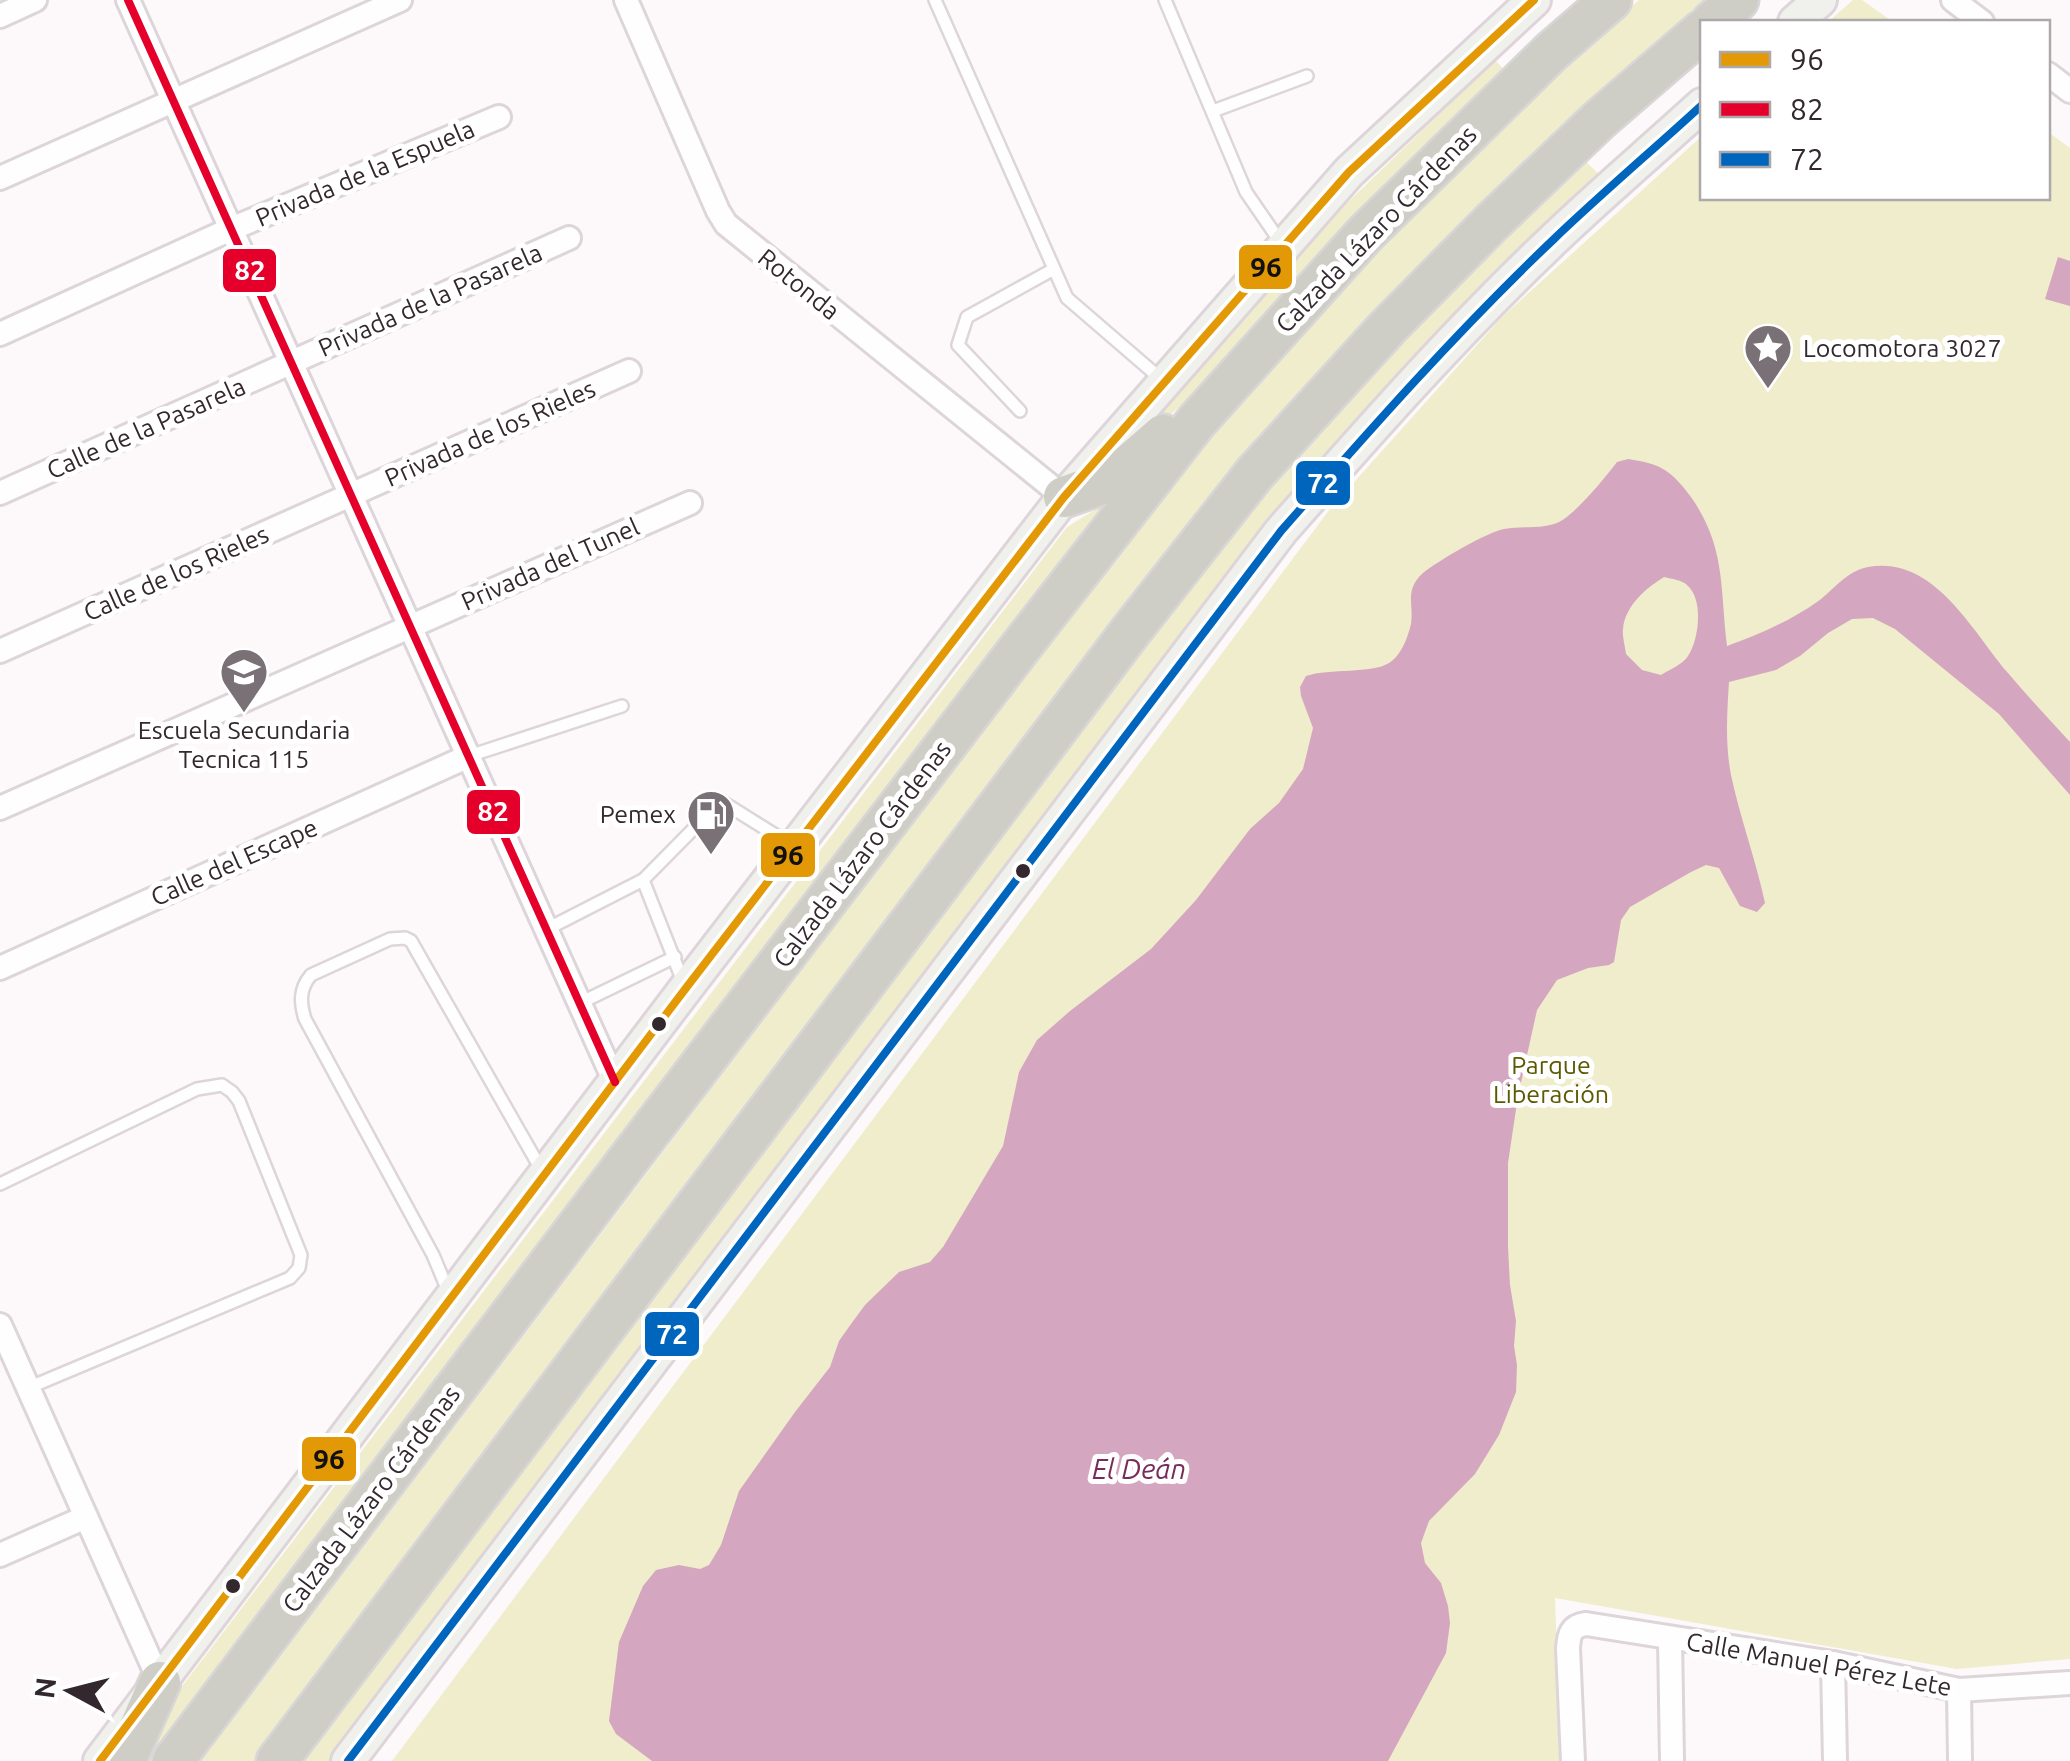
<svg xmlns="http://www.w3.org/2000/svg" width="2070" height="1761" viewBox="0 0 2070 1761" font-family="Ubuntu,sans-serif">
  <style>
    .green { fill: #efedcb }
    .water { fill: #d5a6c0; fill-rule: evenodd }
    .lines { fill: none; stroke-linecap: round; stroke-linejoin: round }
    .lane-casing { stroke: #ddd5d9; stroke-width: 16 }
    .street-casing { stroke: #ddd5d9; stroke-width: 28 }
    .secondary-casing { stroke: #ddd5d9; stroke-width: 38 }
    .highway-casing { stroke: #d9d6d8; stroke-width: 45 }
    .lane { stroke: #fffefe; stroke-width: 11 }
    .street { stroke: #fffefe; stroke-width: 22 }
    .secondary { stroke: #f0f0ed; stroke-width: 32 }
    .highway { stroke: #cfcec6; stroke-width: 40 }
    .bus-1-casing { stroke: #fff; stroke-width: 15 }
    .bus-2-casing { stroke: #fff; stroke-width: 15 }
    .bus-3-casing { stroke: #fff; stroke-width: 15 }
    .bus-1 { stroke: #e39905; stroke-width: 8 }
    .bus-2 { stroke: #e4002b; stroke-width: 8 }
    .bus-3 { stroke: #0065bd; stroke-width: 8 }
    .bus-dot { fill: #33282e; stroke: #fff; stroke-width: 4 }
    .labels { text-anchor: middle; stroke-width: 10; stroke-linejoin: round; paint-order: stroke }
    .street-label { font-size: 25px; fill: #33282e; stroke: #fff }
    .poi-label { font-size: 25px; fill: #33282e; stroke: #fff; text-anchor: start }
    .park-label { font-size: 25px; fill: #5c5901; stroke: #fff }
    .water-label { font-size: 28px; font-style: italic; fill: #792c5a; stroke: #fff }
    .line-badge { stroke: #fff; stroke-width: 4 }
    .badge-label { font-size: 28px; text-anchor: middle; font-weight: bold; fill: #fff }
    .pale-badge-label { font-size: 28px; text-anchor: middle; font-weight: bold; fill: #111 }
  </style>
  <rect width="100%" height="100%" fill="#fdf9fb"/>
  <g class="green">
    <path d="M1639 0H1712L1519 171 261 1761H201L1181 469 1328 298 1485 135Z"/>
    <path d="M1853 0H1862L1893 22H1828Z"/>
    <path d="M1495 60 1509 75 1238 358 1114 462 1345 205Z"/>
    <path d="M2048 132 2070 148V1659L1957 1669 1555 1598 1561 1761H392L1330 509 1502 317 1702 136V198H2048Z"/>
    <path d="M1583 159 1601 176 1399 372 1262 527 333 1761H301L1243 515 1383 360Z"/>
    <path d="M1130 488 160 1761H145L183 1685 1067 527Z"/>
  </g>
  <g class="water">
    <path d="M2058 257 2070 261V306L2045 299Z"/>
    <path d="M1628 459C1661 464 1671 470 1691 497 1726 547 1720 588 1727 646 1758 635 1790 621 1817 602 1834 590 1846 571 1868 567 1934 555 1972 631 2008 673 2028 697 2049 719 2070 742V795L1999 714 1895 629 1873 618 1852 619 1828 633 1800 656 1776 670 1729 682C1727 713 1725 744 1731 775 1740 818 1756 860 1765 903L1757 912 1740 906 1719 868 1706 865 1691 872 1630 907 1621 920 1614 962 1609 965 1588 968 1557 980 1537 1010 1518 1096 1508 1163V1247L1510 1285 1516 1321 1514 1346 1517 1365 1516 1392 1499 1435 1475 1474 1429 1521 1421 1543 1425 1563 1441 1583 1448 1606 1450 1623 1446 1653 1388 1761H652L616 1734 609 1721 619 1642 643 1586 656 1570 679 1565 700 1569 709 1565 721 1545 739 1491 795 1412 830 1367 839 1341 851 1324 865 1305 899 1272 930 1262 943 1247 1003 1146 1019 1072 1037 1040 1070 1011 1151 949 1196 900 1250 829 1279 803 1303 769 1313 728 1301 696 1300 687 1306 676C1330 668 1372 674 1389 663 1401 656 1408 637 1411 624 1414 604 1404 590 1423 573 1438 561 1485 533 1504 529 1523 525 1547 531 1564 519 1581 507 1604 479 1617 462ZM1664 577C1672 579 1682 580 1687 585 1704 599 1699 640 1688 656 1683 664 1669 670 1661 675L1642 670 1626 654C1625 646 1622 636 1623 629 1625 606 1646 588 1664 577Z"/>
  </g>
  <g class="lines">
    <g class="lane-casing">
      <g id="lane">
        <path d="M935 0 1067 298 1161 379"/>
        <path d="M1165 0 1246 192 1281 243"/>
        <path d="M1213 111 1307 76"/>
        <path d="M1020 411 958 345 967 317 1054 269"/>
        <path d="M469 756 622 706"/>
        <path d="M643 880 721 801 793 846"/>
        <path d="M547 929 643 880 684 984"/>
        <path d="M580 1003 675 957"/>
        <path d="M0 1184 197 1089 222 1085 232 1092 239 1101 301 1255 299 1268 290 1278 28 1388"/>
        <path d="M449 1293 433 1255 305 1019C300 1003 299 989 311 975L390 939 405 938 411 941 542 1171"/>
      </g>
    </g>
    <g class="street-casing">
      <g id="street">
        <path d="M128 0 615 1082"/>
        <path d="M626 0 718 211 726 224 1064 497"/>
        <path d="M1953 0 1982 22"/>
        <path d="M0 16 35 0"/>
        <path d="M2048 74 2070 91"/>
        <path d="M0 178 400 0"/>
        <path d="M0 334 231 229 499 117"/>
        <path d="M0 493 569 238"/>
        <path d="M0 651 629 371"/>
        <path d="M0 808 690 503"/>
        <path d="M0 968 469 756"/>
        <path d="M0 1325 160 1682"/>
        <path d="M0 1555 86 1517"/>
        <path d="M1670 1638 1672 1761"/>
        <path d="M1833 1663 1835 1761"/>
        <path d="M1959 1690 1960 1761"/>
        <path d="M1573 1761 1568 1648C1569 1634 1571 1626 1586 1624L1833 1663 1959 1690 2070 1683"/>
      </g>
    </g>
    <g class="secondary-casing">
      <g id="secondary">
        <path d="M1795 22 1820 0"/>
        <path d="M100 1761 686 988 1064 497 1349 172 1534 0"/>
        <path d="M348 1761 1281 531C1369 431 1457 331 1554 239 1602 193 1653 150 1702 105"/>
      </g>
    </g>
    <g class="highway-casing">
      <g id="highway">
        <path d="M1712 22 1738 0"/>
        <path d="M1064 497 1110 481 1163 435"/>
        <path d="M125 1761 160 1682"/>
        <path d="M173 1761 635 1151 1026 640 1196 422 1365 234 1551 52 1611 0"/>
        <path d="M277 1761 1130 632 1255 473 1388 327 1491 223 1599 120 1702 31"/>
      </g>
    </g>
    <use href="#lane" class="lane"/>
    <use href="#street" class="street"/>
    <use href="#secondary" class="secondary"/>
    <use href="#highway" class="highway"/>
    <g class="bus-1-casing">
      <path id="bus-1" d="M100 1761 686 988 1064 497 1349 172 1534 0"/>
    </g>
    <g class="bus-2-casing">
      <path id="bus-2" d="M128 0 615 1082"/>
    </g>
    <g class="bus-3-casing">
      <path id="bus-3" d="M348 1761 1281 531C1369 431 1457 331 1554 239 1602 193 1653 150 1702 105"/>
    </g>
    <use href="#bus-1" class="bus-1"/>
    <use href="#bus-2" class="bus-2"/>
    <use href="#bus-3" class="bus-3"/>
  </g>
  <defs>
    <g id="sight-pin" transform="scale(2.5)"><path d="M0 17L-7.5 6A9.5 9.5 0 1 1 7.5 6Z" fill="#7a7176" stroke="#fff"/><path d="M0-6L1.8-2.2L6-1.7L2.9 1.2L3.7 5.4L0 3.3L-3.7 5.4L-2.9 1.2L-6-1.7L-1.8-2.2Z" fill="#fff"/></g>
    <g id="school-pin" transform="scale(2.5)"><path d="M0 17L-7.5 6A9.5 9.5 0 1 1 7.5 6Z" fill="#7a7176" stroke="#fff"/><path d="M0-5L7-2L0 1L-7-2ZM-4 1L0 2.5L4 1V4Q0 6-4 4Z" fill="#fff"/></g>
    <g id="fuel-pin" transform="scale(2.5)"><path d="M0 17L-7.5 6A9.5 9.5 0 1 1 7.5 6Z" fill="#7a7176" stroke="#fff"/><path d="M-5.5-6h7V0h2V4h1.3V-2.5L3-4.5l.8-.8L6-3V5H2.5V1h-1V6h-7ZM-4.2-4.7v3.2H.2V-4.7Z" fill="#fff"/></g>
  </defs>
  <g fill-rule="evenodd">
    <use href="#sight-pin" x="1768" y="348"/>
    <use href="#school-pin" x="244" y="672"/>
    <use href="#fuel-pin" x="711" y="814"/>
  </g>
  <g class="bus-dot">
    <circle cx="1023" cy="871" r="9"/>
    <circle cx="659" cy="1024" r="9"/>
    <circle cx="233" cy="1586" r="9"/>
  </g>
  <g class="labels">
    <g class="street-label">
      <text transform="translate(365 173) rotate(-23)" y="9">Privada de la Espuela</text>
      <text transform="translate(1376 229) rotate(-46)" y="9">Calzada Lázaro Cárdenas</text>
      <text transform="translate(799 284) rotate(39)" y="9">Rotonda</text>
      <text transform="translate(430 300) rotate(-24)" y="9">Privada de la Pasarela</text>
      <text transform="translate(146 428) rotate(-24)" y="9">Calle de la Pasarela</text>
      <text transform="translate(490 433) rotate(-24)" y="9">Privada de los Rieles</text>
      <text transform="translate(550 564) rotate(-24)" y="9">Privada del Tunel</text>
      <text transform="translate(176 573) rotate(-24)" y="9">Calle de los Rieles</text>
      <text transform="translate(862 854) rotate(-53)" y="9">Calzada Lázaro Cárdenas</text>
      <text transform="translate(234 862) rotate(-24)" y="9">Calle del Escape</text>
      <text transform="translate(371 1499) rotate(-53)" y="9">Calzada Lázaro Cárdenas</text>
      <text transform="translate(1819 1664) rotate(10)" y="9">Calle Manuel Pérez Lete</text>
    </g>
    <g class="poi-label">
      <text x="1803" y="357">Locomotora 3027</text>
      <text x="244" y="739" text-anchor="middle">Escuela Secundaria<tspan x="244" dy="29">Tecnica 115</tspan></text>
      <text x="676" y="823" text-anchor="end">Pemex</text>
    </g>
    <g class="park-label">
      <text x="1551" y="1074">Parque<tspan x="1551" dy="29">Liberación</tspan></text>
    </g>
    <g class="water-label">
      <text x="1139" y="1479">El Deán</text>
    </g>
  </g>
  <g class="line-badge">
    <rect x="1237" y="243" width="57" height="48" rx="10" fill="#e39905"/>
    <rect x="221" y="247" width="57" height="47" rx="10" fill="#e4002b"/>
    <rect x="1294" y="459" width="58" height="48" rx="10" fill="#0065bd"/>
    <rect x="465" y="788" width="57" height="48" rx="10" fill="#e4002b"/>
    <rect x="759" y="831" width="58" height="48" rx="10" fill="#e39905"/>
    <rect x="643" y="1310" width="58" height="48" rx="10" fill="#0065bd"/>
    <rect x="300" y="1435" width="58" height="48" rx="10" fill="#e39905"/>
  </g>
  <g class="badge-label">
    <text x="250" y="280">82</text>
    <text x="1323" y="493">72</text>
    <text x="493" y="821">82</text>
    <text x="672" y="1344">72</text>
  </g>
  <g class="pale-badge-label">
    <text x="1266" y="277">96</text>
    <text x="788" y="865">96</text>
    <text x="329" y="1469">96</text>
  </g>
  <rect x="1700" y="20" width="350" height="180" fill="#ffffff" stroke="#ada9ab" stroke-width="2.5"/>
  <rect x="1720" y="52" width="50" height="15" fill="#e39905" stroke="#ada9ab" stroke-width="2.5"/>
  <text x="1790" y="70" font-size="30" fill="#33282e">96</text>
  <rect x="1720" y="102" width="50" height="15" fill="#e4002b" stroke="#ada9ab" stroke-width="2.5"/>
  <text x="1790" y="120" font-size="30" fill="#33282e">82</text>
  <rect x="1720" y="152" width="50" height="15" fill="#0065bd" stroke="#ada9ab" stroke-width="2.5"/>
  <text x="1790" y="170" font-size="30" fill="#33282e">72</text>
  <g transform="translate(70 1691) rotate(277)" stroke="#ffffff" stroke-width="8" paint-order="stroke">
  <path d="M0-8L18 38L0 25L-18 38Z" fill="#33282e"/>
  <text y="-15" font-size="28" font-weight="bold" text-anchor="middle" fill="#33282e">N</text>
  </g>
</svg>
